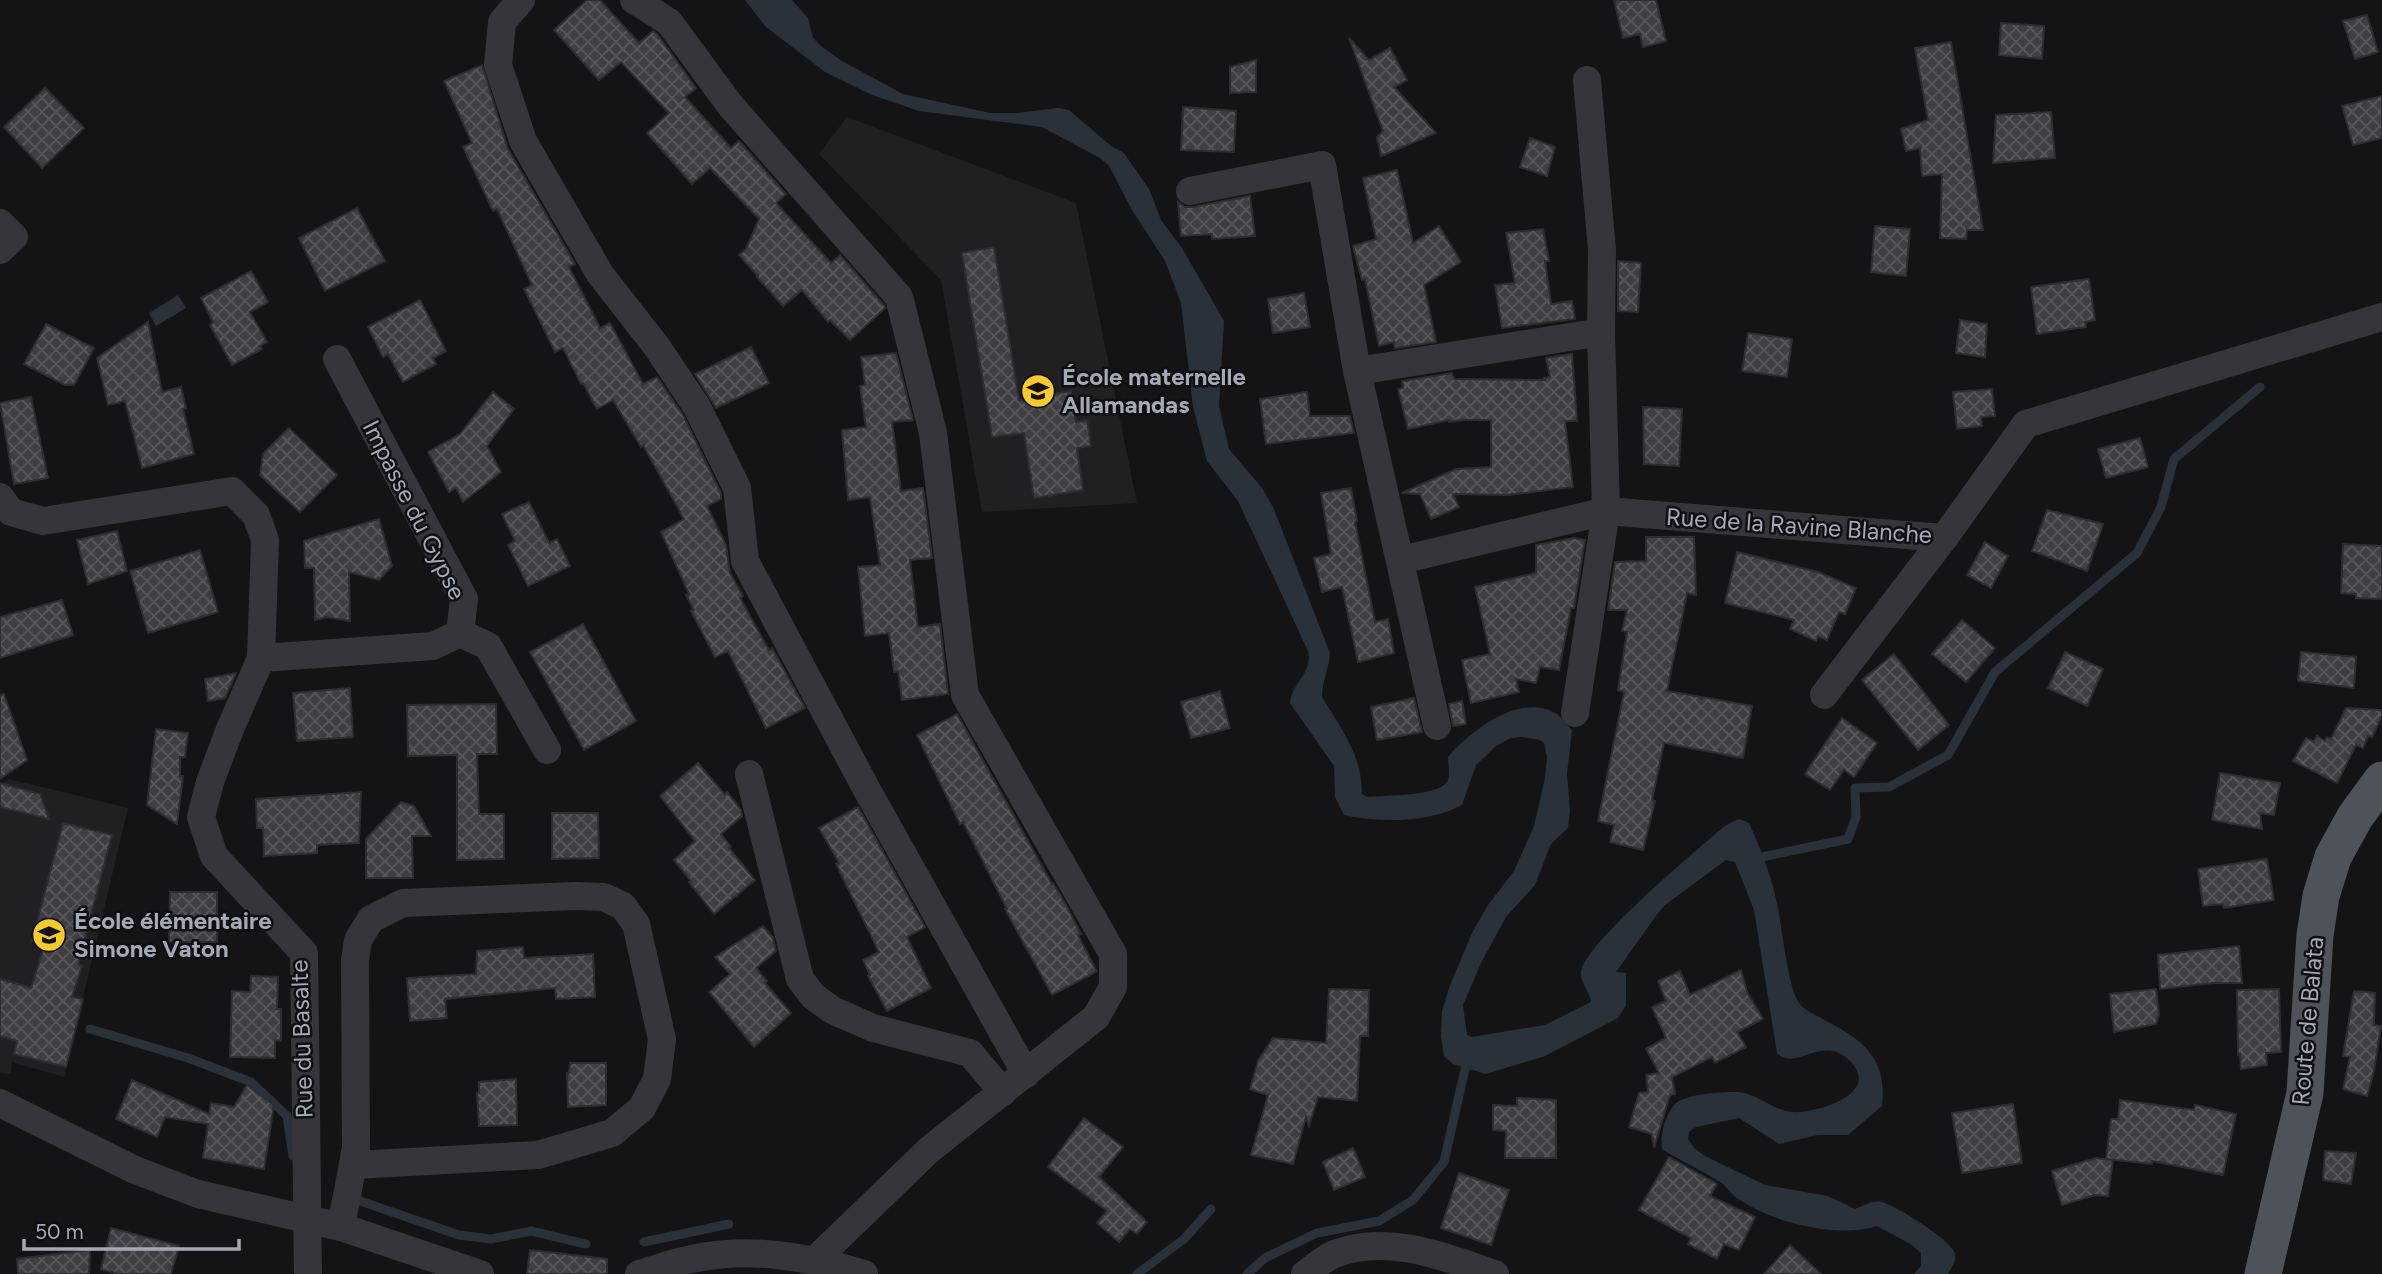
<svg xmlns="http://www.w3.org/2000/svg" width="2382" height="1274" viewBox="0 0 2382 1274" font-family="Figtree,sans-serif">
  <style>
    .built { fill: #202023 }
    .water { fill: #29313a }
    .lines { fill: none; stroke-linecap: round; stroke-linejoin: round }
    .stream { stroke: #29313a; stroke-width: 9 }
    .building { fill: url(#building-cross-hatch); stroke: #2e2e32; stroke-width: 2 }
    .minor { stroke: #35353b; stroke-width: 28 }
    .major { stroke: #50525a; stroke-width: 37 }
    .labels { text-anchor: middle; stroke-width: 5; stroke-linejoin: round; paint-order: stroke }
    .poi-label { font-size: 24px; font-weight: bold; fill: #a5a8b7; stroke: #0f0f11; text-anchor: start }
    .street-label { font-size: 24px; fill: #a5a8b7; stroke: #0f0f11 }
  </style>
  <defs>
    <pattern id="building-cross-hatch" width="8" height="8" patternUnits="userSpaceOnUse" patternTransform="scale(1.75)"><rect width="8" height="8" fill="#3e3e43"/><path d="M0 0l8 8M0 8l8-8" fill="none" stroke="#57575c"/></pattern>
  </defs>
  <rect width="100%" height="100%" fill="#141416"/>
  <g class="built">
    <path d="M847 117 1076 203 1137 503 982 512 941 280 819 154Z"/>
    <path d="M9 779 128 808 64 1077 12 1062 11 1074 0 1073V785Z"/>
  </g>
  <g class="water">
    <path d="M745 0H792L808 18 813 38 821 46 842 61 903 94 990 113H1017L1058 108 1069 110 1111 146 1124 153 1149 189 1161 220 1182 248 1224 321 1219 406 1229 449 1262 488 1273 507 1330 653C1329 669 1322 681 1322 697 1341 729 1362 754 1362 794L1367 797C1384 795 1441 797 1448 780 1450 774 1448 764 1448 757 1470 731 1522 691 1557 714 1562 718 1567 725 1572 730L1567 774 1570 811 1568 828 1551 844 1535 885 1506 917 1482 961 1463 1005 1467 1035 1471 1037 1545 1025 1591 1002C1590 992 1580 983 1581 972 1584 944 1700 847 1726 825L1739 819 1749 823C1759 846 1771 874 1776 899 1782 923 1787 985 1799 1003 1804 1010 1814 1014 1821 1018 1860 1039 1888 1055 1882 1106L1848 1135H1818L1779 1144 1739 1118 1696 1127 1689 1132 1688 1139 1694 1148 1705 1156 1765 1185 1828 1196 1855 1209C1863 1206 1873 1200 1882 1202 1895 1205 1951 1240 1955 1253 1957 1260 1951 1268 1948 1274H1914L1921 1266V1253L1912 1245 1877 1226C1836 1239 1769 1222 1734 1196 1730 1192 1727 1188 1723 1184 1704 1171 1682 1162 1662 1149 1660 1134 1665 1115 1675 1104 1685 1094 1730 1090 1744 1093 1763 1097 1777 1114 1799 1112 1821 1111 1880 1093 1851 1062 1823 1032 1796 1073 1777 1053L1754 910 1735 862 1726 860 1665 905 1658 913 1616 972 1626 973V1005L1618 1018 1545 1056 1486 1074 1453 1064 1444 1056 1441 1037 1442 1011 1450 985 1473 931 1488 905 1514 871 1534 826 1545 778 1547 757 1544 743 1540 740 1522 737 1511 738 1496 746 1476 765 1462 805C1429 823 1381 823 1344 815L1335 797 1334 766 1290 703C1292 683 1313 673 1308 651L1238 501 1207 461 1193 407 1181 303 1165 261 1132 210 1109 166 1100 158 1042 127 919 111 872 95 825 72 766 27Z"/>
    <path d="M178 295 186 308 156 326 149 313Z"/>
  </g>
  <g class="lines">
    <g class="stream">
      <path d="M1758 868 1762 857 1848 839 1856 817 1855 788 1889 787 1948 755 1995 672 2137 553 2161 507 2174 459 2260 387"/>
      <path d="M90 1029 188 1058 251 1082 287 1116 293 1156"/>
      <path d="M360 1201 459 1235 491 1239 532 1231 586 1244"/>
      <path d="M644 1242 729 1224"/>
      <path d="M1137 1274 1184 1239 1211 1209"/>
      <path d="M1247 1274 1265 1258 1317 1233 1379 1221 1413 1200 1444 1162 1465 1069 1471 1061"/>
    </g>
  </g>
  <g class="building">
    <path d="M587 0H600L639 43 653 31 657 34 696 88 685 97 731 148 739 141 786 194 776 203 831 263 840 255 884 305 885 308 850 340 830 320 828 322 802 290 783 306 757 277 758 276 739 255 746 249 759 219 710 168 692 184 647 133 669 113 621 62 599 80 554 30Z"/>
    <path d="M1614 0H1656L1666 41 1643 47 1640 34 1623 38Z"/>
    <path d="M2367 15 2378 52 2355 59 2343 21Z"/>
    <path d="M2001 23 2044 26 2042 59 1999 55Z"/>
    <path d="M1349 38 1369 60 1390 48 1407 80 1394 87 1436 133 1381 156 1377 137 1383 131Z"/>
    <path d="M1951 42 1983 230H1967L1966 239 1940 238 1942 174 1922 176 1920 148 1906 151 1901 129 1928 120 1915 48Z"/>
    <path d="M1256 60V92L1230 93V67Z"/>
    <path d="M482 65 508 149 575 264 569 267 600 328 610 323 643 384 657 377 683 415 721 493V499L707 506 726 545 730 573 743 596 740 598 769 650 772 648 805 708 766 728 728 651 715 657 691 611 694 610 686 595 689 594 661 532 684 519 643 445 641 447 613 400 597 409 583 383 581 384 563 348 555 352 524 289 532 285 497 209 493 211 463 147 472 143 444 81Z"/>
    <path d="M45 88 84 128 42 168 4 127Z"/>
    <path d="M2382 96V138L2353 145 2342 106Z"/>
    <path d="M1183 107 1236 111 1234 152 1181 150Z"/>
    <path d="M2051 112 2055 158 1993 163 1996 115Z"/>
    <path d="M1530 138 1555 147 1547 176 1520 167Z"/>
    <path d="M1397 170 1413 243 1439 226 1461 262 1424 285 1436 342 1395 348 1394 342 1379 346 1365 279 1362 280 1353 246 1376 239 1363 178Z"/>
    <path d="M1250 196 1255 236 1212 239V234L1181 236 1178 202 1185 207H1193Z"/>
    <path d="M357 208 385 261 325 291 299 238Z"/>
    <path d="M1875 226 1910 229 1906 276 1871 272Z"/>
    <path d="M1543 229 1549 261H1545L1551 304 1572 301 1575 319 1502 328 1495 285 1515 283 1506 233Z"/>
    <path d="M994 247 1019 400 1071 391 1076 422 1087 420 1091 446 1077 448 1083 490 1034 498 1024 433 992 437 962 253Z"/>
    <path d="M1618 261 1641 263 1638 312 1618 311Z"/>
    <path d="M251 271 268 302 250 312 267 342 260 346 262 349 232 365 210 325 213 322 201 298Z"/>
    <path d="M2089 279 2095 320 2085 322 2086 327 2037 334 2031 287Z"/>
    <path d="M1304 293 1310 327 1273 333 1268 299Z"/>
    <path d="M420 300 446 351 433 358 436 364 403 382 388 354 383 357 368 327Z"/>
    <path d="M1960 320 1987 324 1985 357 1956 353Z"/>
    <path d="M148 322 162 392 181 387 186 408 183 409 194 454 142 468 125 401 108 405 97 358Z"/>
    <path d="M46 324 94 348 74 385H65L24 364Z"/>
    <path d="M1748 333 1792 339 1787 377 1742 371Z"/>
    <path d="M751 347 769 383 716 408 695 374Z"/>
    <path d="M896 353 913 420 892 422 901 491 923 488 932 558 910 560 918 627 940 624 948 694 902 700 898 671 894 672 889 633 865 636 858 567 880 565 870 497 848 500 842 430 866 427 860 386 865 385 861 357Z"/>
    <path d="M1572 354 1577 421H1565L1573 487 1507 495 1453 494 1459 507 1431 519 1420 494 1402 493 1456 469 1491 467V420H1462L1449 422V420L1408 429 1398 389 1403 388 1402 381 1452 373 1454 379 1545 380 1544 378 1550 377 1546 358Z"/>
    <path d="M1992 389 1995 416 1981 417 1982 426 1957 429 1953 392Z"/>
    <path d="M493 392 514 409 487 446 501 472 463 502 456 488 449 492 428 452 460 434Z"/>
    <path d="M1307 392 1310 416H1350L1354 433 1266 444 1260 399Z"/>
    <path d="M31 397 48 478 14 484 0 403Z"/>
    <path d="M1643 407 1682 409 1679 466 1644 464Z"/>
    <path d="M289 428 337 475 300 512 260 475 263 454Z"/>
    <path d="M2140 438 2148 467 2106 478 2098 449Z"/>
    <path d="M1351 488 1357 521 1355 522 1375 622 1388 619 1394 653 1358 662 1342 587 1322 592 1314 558 1331 554 1321 493Z"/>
    <path d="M529 502 549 543 557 539 570 566 528 586 508 545 515 541 502 514Z"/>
    <path d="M2047 510 2103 524 2087 571 2032 551Z"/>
    <path d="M379 519 392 566 379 580 349 572 350 621 326 617 315 620 314 568H305L304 541Z"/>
    <path d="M117 531 127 571 88 584 77 540Z"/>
    <path d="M1646 537H1694L1696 595 1687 593 1667 691 1701 697V700L1702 697 1752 706 1743 758 1664 743 1652 800 1655 801 1643 850 1610 842 1614 825 1598 821 1624 692 1618 690 1627 632 1622 631 1627 610H1608L1615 562 1646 561Z"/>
    <path d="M1574 538 1585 540 1574 608H1571L1559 670 1540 667 1536 683 1516 679 1519 692 1471 703 1462 660 1490 654 1475 587 1536 573V545Z"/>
    <path d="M1985 542 2008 556 1991 588 1967 575Z"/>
    <path d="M2343 544 2382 546V599L2356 598V594L2341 593Z"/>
    <path d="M200 550 218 612 148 633 130 571Z"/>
    <path d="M1737 552 1818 572 1856 588 1845 614 1839 612 1827 640 1818 636 1816 641 1790 629 1794 620 1725 603Z"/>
    <path d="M62 600 73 635 0 658V617Z"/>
    <path d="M1962 620 1995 648 1966 682 1932 654Z"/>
    <path d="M583 624 636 721 584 750 530 652Z"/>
    <path d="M2065 652 2103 669 2087 706 2048 688Z"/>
    <path d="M2301 652 2356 657 2354 688 2298 681Z"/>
    <path d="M1894 654 1949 725 1918 750 1862 680Z"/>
    <path d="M236 673 225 698 208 701 205 679Z"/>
    <path d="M350 688 353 737 297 741 293 693Z"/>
    <path d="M1220 691 1230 728 1191 738 1181 702Z"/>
    <path d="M4 694 27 760 0 779V695Z"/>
    <path d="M1414 698 1422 732 1377 740 1371 707Z"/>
    <path d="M1462 701 1466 724 1453 726 1449 704Z"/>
    <path d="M496 704 497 754H477L479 814H504V859L457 860V755L408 756 407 705Z"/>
    <path d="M2346 708 2382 710V716L2372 737 2368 736 2363 748 2356 745 2337 783 2293 761 2306 738 2314 742 2317 736 2325 741 2327 737 2331 739Z"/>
    <path d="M957 714 1052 884 1053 883 1066 905 1081 934 1078 935 1096 970V972L1052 995 1005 909H1007L963 822 960 824 917 735Z"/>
    <path d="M1842 718 1877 743 1854 777 1844 770 1830 790 1805 774Z"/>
    <path d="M156 729 188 733 185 757H180V776H183L177 824 147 805Z"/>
    <path d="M698 763 725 795 727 792 741 810 742 816 721 834 731 847 729 848 755 880 714 914 689 882 691 881 674 860 695 841 660 796Z"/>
    <path d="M2220 773 2280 783 2274 815 2260 813 2262 829 2212 820Z"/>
    <path d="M0 783 40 794 49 819 0 807Z"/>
    <path d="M361 792 359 843 317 845V853L264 856 263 828H257L256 799Z"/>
    <path d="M401 802 414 806 431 836H412L413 878H366V839Z"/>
    <path d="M858 807 925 927 907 937 931 988 887 1011 868 976 870 975 863 960 879 952 836 864 839 863 819 828Z"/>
    <path d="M552 813H598L599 858 552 859Z"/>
    <path d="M63 823 112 835 78 964 82 966 72 997 83 999 66 1067 14 1054 17 1041 0 1036V979L31 988 45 944 32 941Z"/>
    <path d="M2267 859 2274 900 2224 908 2223 904 2203 906 2198 869Z"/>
    <path d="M170 892H217V942H169Z"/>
    <path d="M763 926 773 938 776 951 756 968 767 981 765 983 791 1013 754 1047 709 992 730 974 715 957Z"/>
    <path d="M2239 946 2242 983H2213L2160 989 2158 955Z"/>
    <path d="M523 947 524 958 593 954 595 997 556 999 555 988 445 999 447 1018 410 1021 407 978 476 974 477 951Z"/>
    <path d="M1741 970 1747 992 1763 1019 1737 1032 1746 1047 1715 1063 1712 1057 1672 1077 1675 1094 1670 1095 1654 1148 1652 1134 1629 1127 1639 1093 1648 1092 1646 1075 1659 1073 1646 1049 1666 1038 1652 1007 1666 1001 1658 981 1680 971 1690 995Z"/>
    <path d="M251 976 278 977 277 1009H281V1041L275 1040V1058L230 1057 232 991 250 992Z"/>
    <path d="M1329 989 1369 990 1368 1036H1360L1357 1101 1318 1097 1309 1126 1306 1117 1293 1164 1251 1155 1268 1095 1250 1089 1258 1061 1273 1038 1326 1043Z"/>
    <path d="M2156 989 2159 1015 2156 1024 2114 1032 2110 994Z"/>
    <path d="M2279 989 2281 1052 2266 1053 2267 1065 2241 1069 2240 1054 2238 1055 2237 990Z"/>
    <path d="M2354 991 2375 993 2374 1025 2381 1026 2374 1071 2367 1096 2343 1089 2350 1057 2343 1056Z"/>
    <path d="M570 1063H606V1105L568 1107 567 1073H569Z"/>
    <path d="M516 1079 517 1125 479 1126 477 1093H479V1082Z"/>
    <path d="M132 1080 209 1114 211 1103 234 1107 247 1085 274 1105 264 1169 203 1158 208 1124 165 1117 157 1137 116 1119Z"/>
    <path d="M1517 1098 1556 1100V1158H1505L1506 1131 1493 1130V1105L1517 1106Z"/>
    <path d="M2120 1100 2194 1110 2195 1105 2236 1114 2223 1175 2152 1161V1164L2106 1159 2111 1119H2118Z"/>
    <path d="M2013 1104 2022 1163 1962 1173 1952 1113Z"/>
    <path d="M1084 1118 1123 1147 1099 1177 1147 1222 1137 1234 1130 1229 1119 1242 1097 1223 1107 1211 1048 1167Z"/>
    <path d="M1353 1148 1365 1177 1334 1190 1323 1162Z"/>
    <path d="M2325 1151 2356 1153 2351 1184 2323 1180Z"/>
    <path d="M1669 1157 1717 1184 1710 1196 1755 1217 1739 1250 1724 1244 1717 1259 1688 1244 1691 1238 1639 1210Z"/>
    <path d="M2096 1158 2113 1160 2108 1196 2095 1195 2062 1205 2052 1171Z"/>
    <path d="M1459 1173 1509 1190 1491 1245 1441 1228Z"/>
    <path d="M111 1228 179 1246 171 1274H118L101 1269Z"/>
    <path d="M1790 1245 1821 1274H1764Z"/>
    <path d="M90 1250 89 1274H18L17 1259Z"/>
    <path d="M530 1250 607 1259V1274H527Z"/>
  </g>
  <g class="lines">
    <g class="minor">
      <path d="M521 0 502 22 498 65 523 141 600 274 657 347 697 407 737 488 745 561 867 790 1026 1074"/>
      <path d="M634 0 669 22 730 105 899 297 933 433 965 695 1113 954V987L1096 1017 929 1150 816 1259"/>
      <path d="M1190 191 1322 165 1357 371 1437 726"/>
      <path d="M0 223 14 237 0 250"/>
      <path d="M1357 371 1601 332"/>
      <path d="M0 497 11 512 43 521 232 491 256 515 265 540 261 658 230 729 210 782 201 817 214 856 304 953 308 1274"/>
      <path d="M1401 560 1606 511 1944 538 2026 424 2382 317"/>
      <path d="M460 633 488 646 547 750"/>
      <path d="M261 658 433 646 460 633 464 599 337 359"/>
      <path d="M1824 695 1944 538"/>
      <path d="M1575 713 1606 511 1601 332 1602 250 1587 80"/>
      <path d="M749 774 800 979 813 996 832 1010 873 1028 970 1053 1003 1092"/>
      <path d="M0 1103 135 1170 198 1194 341 1227 480 1274"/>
      <path d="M341 1227 356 1148 355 961 358 940 371 919 403 903 576 896 604 897 623 906 636 924 662 1039 657 1079 642 1108 612 1133 538 1155 355 1165"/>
      <path d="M639 1274C657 1269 674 1262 692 1259 752 1246 807 1257 864 1274"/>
      <path d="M1305 1274C1315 1267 1325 1257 1337 1253 1389 1234 1445 1257 1495 1274"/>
    </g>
    <path class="major" d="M2263 1274 2305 1093 2315 935 2321 896 2333 857 2355 817 2382 780"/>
  </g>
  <defs>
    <g id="school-disc" transform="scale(1.75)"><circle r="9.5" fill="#fccb26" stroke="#0f0f11"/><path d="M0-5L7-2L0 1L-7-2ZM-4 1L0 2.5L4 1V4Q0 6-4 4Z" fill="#111"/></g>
  </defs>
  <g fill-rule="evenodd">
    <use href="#school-disc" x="1038" y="391"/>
    <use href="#school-disc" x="49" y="935"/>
  </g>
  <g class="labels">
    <g class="poi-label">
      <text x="1062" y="385">École maternelle<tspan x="1062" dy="28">Allamandas</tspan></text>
      <text x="74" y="929">École élémentaire<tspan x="74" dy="28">Simone Vaton</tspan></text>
    </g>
    <g class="street-label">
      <text transform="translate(414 510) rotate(63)" y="8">Impasse du Gypse</text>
      <text transform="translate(1799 526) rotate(4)" y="8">Rue de la Ravine Blanche</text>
      <text transform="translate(2308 1021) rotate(-85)" y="8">Route de Balata</text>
      <text transform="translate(302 1039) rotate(-92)" y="8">Rue du Basalte</text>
    </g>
  </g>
  <path d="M24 1239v10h215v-10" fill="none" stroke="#a5a8b7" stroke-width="3.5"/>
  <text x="35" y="1239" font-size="21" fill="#a5a8b7" stroke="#0f0f11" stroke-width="5" paint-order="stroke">50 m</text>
</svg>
